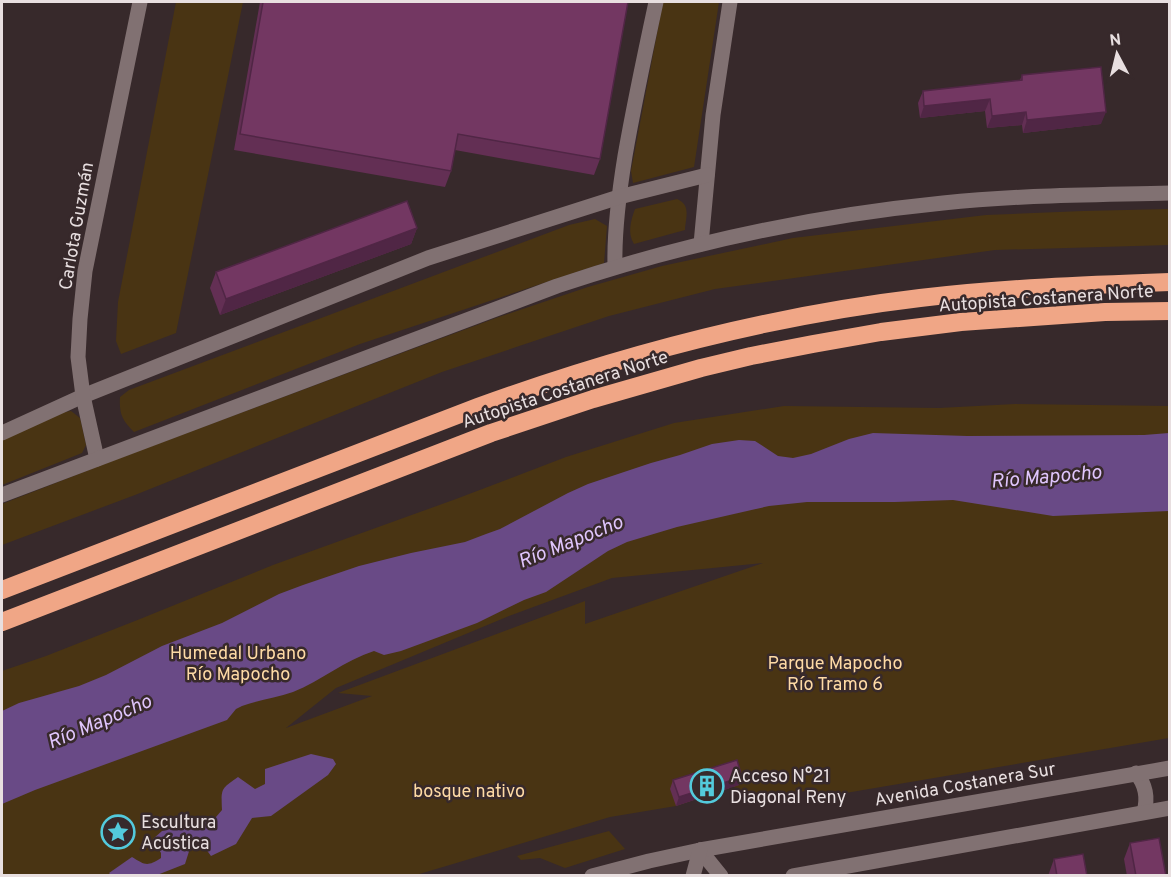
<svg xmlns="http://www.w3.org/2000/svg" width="1171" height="877" viewBox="0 0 1171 877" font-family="Overpass,sans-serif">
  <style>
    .green { fill: #493413; fill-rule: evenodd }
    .water { fill: #694a86 }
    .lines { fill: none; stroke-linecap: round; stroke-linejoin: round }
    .minor { stroke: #817172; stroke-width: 15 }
    .highway { stroke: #f0a686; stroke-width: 18 }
    .wall { fill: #632f54 }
    .shaded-wall { fill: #502645 }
    .building { fill: #733762; stroke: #502645; stroke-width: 1.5 }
    .labels { text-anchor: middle; stroke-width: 5; stroke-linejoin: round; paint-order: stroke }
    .street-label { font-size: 18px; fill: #e8dfe0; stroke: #37292b }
    .park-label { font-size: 18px; fill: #fedaa5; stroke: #37292b }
    .poi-label { font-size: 18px; fill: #e8dfe0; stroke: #37292b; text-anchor: start }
    .water-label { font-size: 20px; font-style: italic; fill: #dfc5fc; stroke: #37292b }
  </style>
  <rect width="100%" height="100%" fill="#37292b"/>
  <g class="green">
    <path d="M176 2H243L176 333 121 354 116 341 118 302Z"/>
    <path d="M663 2H719L694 167 633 183 631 171Z"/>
    <path d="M677 199C691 205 686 217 685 230L634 244C627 233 631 220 635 209Z"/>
    <path d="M1169 209V245L995 250 715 289 609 316 442 372 135 495 2 545V504L117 459 496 318 588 287 662 266 793 238 986 215 1083 211Z"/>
    <path d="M595 219 607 226 604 263 360 344 134 432C122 420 119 414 120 397L129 390 569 225Z"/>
    <path d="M1015 404 1169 406V547L1021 550 1169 547V738L822 797 810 790 755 801 733 787 676 806 610 817 416 875H2V671L46 656 140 619 273 565 456 499 566 457 674 423 784 406 939 408ZM763 563 585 624V601L338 693 372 696 286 728 336 688 509 616 612 578Z"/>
    <path d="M71 411 80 418 86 445 82 453 2 485V439L60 413Z"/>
    <path d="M609 831 625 849 565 868 540 858 521 860 517 856Z"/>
  </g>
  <g class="water">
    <path d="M873 433 967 436 1144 435 1169 433V511L1053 516 953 500 895 502H807L769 506 677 527 627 542 608 551 546 592 524 600 477 623 401 651 384 655 374 651C345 660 321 681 293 692 276 698 258 700 242 706L236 709 227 720 35 790 2 804V711L19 703 79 686 106 675 162 646 222 623 279 594 303 585 359 566 411 553 465 542 486 534 500 529 568 493 588 484 651 463 680 455 712 444 739 440 755 441 778 456 793 458 811 454 849 439Z"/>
    <path d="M311 754 333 759 336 764 328 775 271 816 252 818 236 844 211 856 200 841 191 845 185 864 157 875H111L109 873 132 857C145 865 147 867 161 858V853L153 839 162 831 216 817 222 810C221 788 221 789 238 777L255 789 265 784V769Z"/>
  </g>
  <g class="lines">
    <g class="minor">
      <path d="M701 244 713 115 730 2"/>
      <path d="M615 266C614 229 619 193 625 156 634 104 645 53 656 2"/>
      <path d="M2 433 83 396 428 258 619 197 707 175"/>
      <path d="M97 459 83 396 78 357 80 319 85 271 140 2"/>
      <path d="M2 495 557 286C682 244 812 216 943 203 1018 195 1094 195 1170 193"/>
      <path d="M1136 773C1146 785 1148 798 1144 812"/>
      <path d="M700 850 721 876"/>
      <path d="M592 876 649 861 700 850 1170 768"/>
      <path d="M693 876 700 850"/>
      <path d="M793 876 1170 808"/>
    </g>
    <g class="highway">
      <path d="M2 590 478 407C621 355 768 316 920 298 1003 288 1086 285 1170 282"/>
      <path d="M2 622 491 433 593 399 701 368 751 356 813 344 881 332 961 322 1105 312 1170 311"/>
    </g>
  </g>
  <g class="wall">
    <path d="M260 2H628L600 159 594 175 455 150 451 171 445 187 234 150Z"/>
    <path d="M1022 75 1101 124 1023 133 1022 125 987 128 985 111 920 118 918 103 923 91 1020 80Z"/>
    <path d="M417 228 411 244 220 315 210 288 216 272Z"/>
    <path d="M673 780 739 785 676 806 670 789Z"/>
    <path d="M1130 843 1166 876H1127L1124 859Z"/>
    <path d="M1054 859 1087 876H1048Z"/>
  </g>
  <g class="shaded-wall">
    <path d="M990 99 985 111 920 118 924 106Z"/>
    <path d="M1026 112 1022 125 987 128 992 116Z"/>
    <path d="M1106 112 1101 124 1023 133 1027 120Z"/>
    <path d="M417 228 411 244 220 315 226 299Z"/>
    <path d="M742 777 739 785 676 806 679 797Z"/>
  </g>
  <g class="building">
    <path d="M263 2H628L600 159 458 134 451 171 240 134Z"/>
    <path d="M1101 67 1106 112 1027 120 1026 112 992 116 990 99 924 106 923 91 1022 80V75Z"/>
    <path d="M407 201 417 228 226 299 216 272Z"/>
    <path d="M737 760 742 777 679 797 673 780Z"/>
    <path d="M1159 838 1166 876H1136L1130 843Z"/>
    <path d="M1083 854 1087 876H1057L1054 859Z"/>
  </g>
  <defs>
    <g id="building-ring" transform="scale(1.725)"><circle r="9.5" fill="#37292b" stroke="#53cadc" stroke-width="1.5"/><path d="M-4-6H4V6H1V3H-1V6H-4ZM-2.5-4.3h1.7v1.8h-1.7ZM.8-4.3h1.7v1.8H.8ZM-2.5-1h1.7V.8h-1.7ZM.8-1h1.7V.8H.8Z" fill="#53cadc"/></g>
    <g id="sight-ring" transform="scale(1.725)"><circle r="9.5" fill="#37292b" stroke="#53cadc" stroke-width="1.5"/><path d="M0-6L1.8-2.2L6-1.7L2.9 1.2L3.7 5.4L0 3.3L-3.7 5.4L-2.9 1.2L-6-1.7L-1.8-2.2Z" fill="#53cadc"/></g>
  </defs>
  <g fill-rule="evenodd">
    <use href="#building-ring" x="707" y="786"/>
    <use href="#sight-ring" x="118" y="832"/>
  </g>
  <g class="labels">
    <g class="street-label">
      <text transform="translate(76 226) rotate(-80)" y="6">Carlota Guzmán</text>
      <text transform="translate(1046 298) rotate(-4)" y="6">Autopista Costanera Norte</text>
      <text transform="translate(565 389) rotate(-18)" y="6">Autopista Costanera Norte</text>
      <text transform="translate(965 784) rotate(-10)" y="6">Avenida Costanera Sur</text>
    </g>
    <g class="park-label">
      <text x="238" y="659">Humedal Urbano<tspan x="238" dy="21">Río Mapocho</tspan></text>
      <text x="835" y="669">Parque Mapocho<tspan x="835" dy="21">Río Tramo 6</tspan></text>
      <text x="469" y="797">bosque nativo</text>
    </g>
    <g class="poi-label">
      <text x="730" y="782">Acceso N°21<tspan x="730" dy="21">Diagonal Reny</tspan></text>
      <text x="141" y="828">Escultura<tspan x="141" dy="21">Acústica</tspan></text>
    </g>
    <g class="water-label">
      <text transform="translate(1046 476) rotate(-5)" y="7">Río Mapocho</text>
      <text transform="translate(570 541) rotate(-22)" y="7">Río Mapocho</text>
      <text transform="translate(99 721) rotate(-23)" y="7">Río Mapocho</text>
    </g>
  </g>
  <rect width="1171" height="877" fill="none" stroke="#e8dfe0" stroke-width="6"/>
  <g transform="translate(1117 54) rotate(353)" stroke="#37292b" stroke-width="4.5" paint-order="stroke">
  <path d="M0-4.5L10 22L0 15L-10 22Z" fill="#e8dfe0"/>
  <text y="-9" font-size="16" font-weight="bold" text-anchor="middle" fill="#e8dfe0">N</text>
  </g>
</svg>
